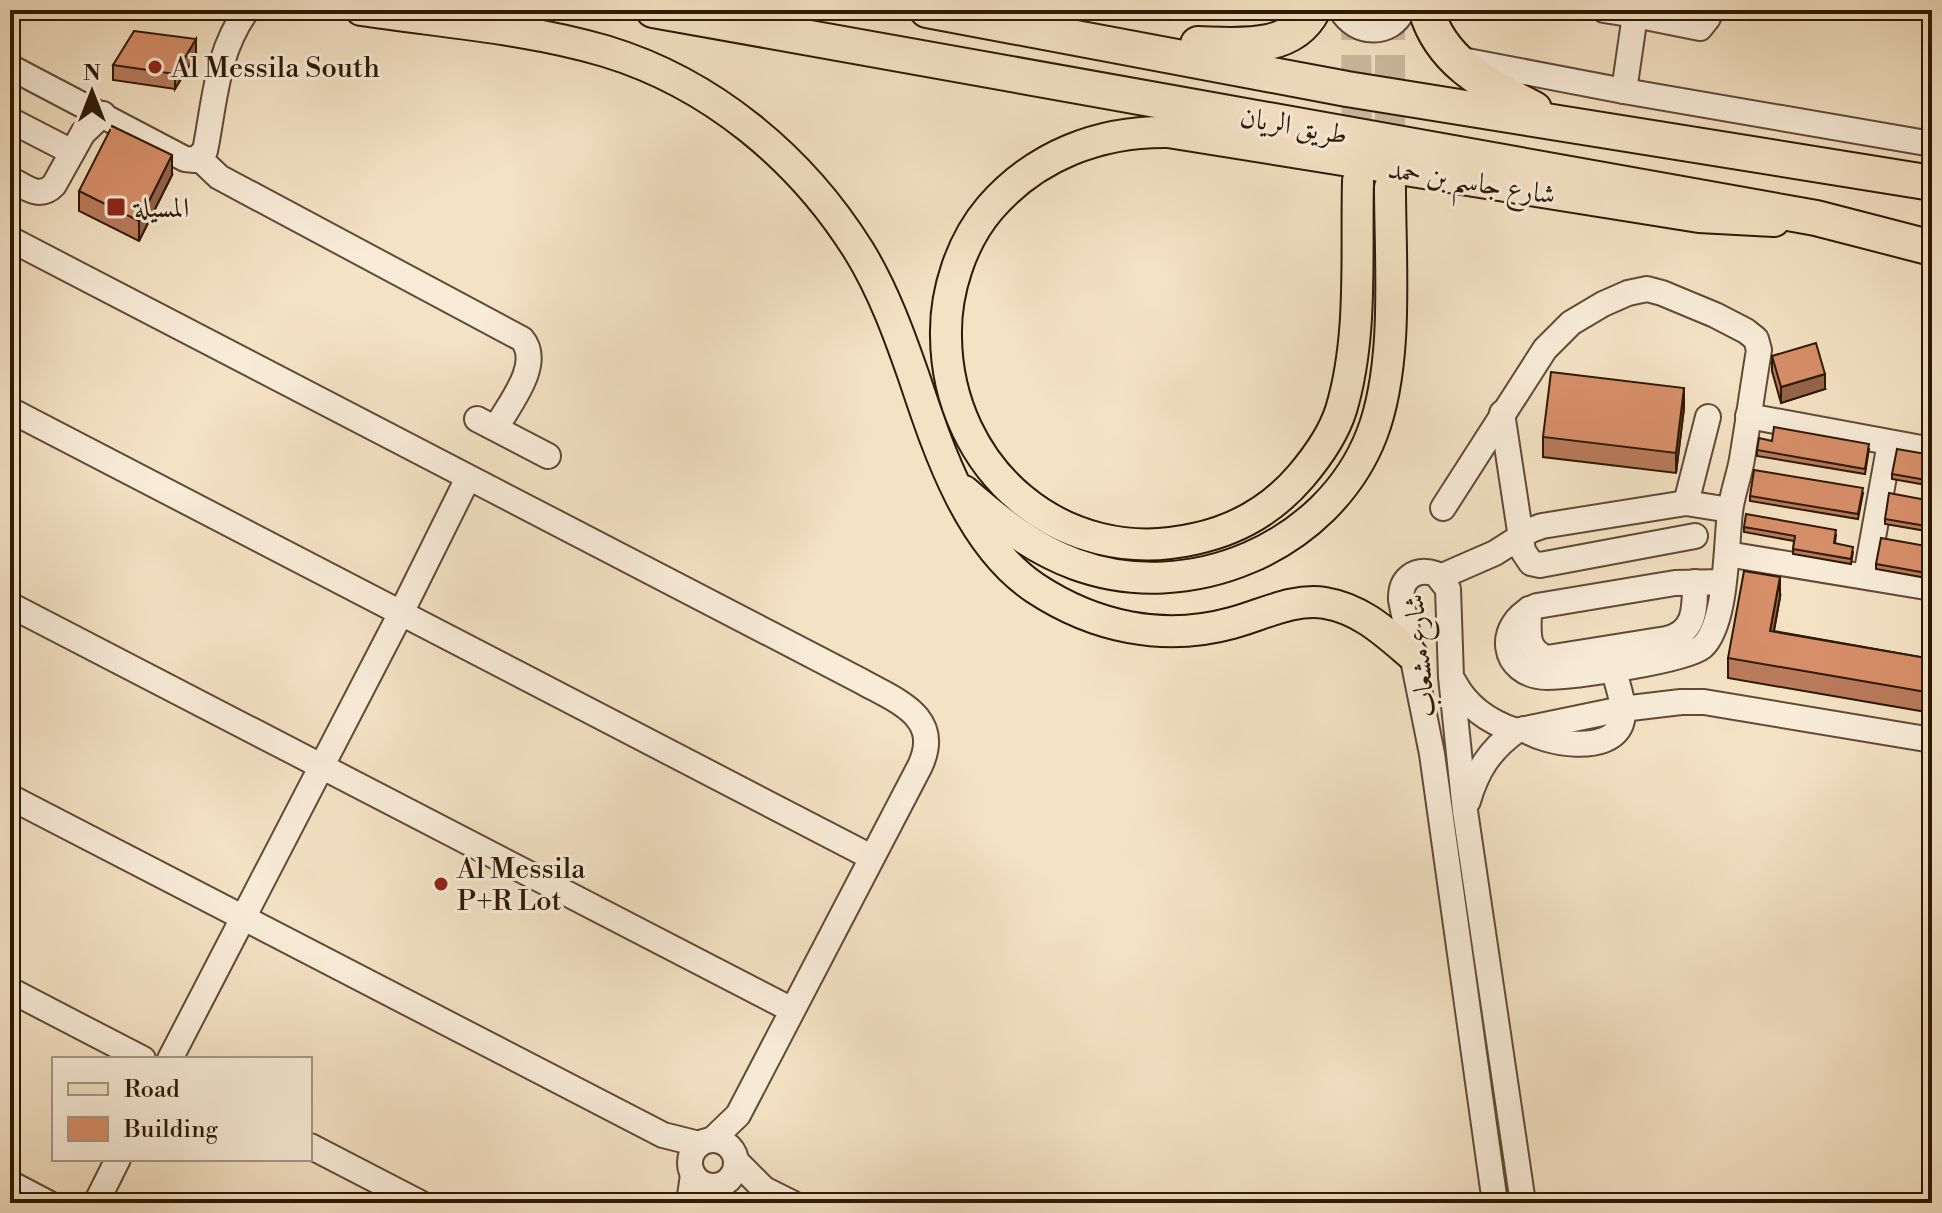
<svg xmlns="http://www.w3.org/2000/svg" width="1942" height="1213" viewBox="0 0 1942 1213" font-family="'Libre Bodoni',Amiri,serif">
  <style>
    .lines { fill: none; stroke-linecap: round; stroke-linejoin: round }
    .major-tunnel { stroke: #ccba9e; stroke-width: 30; stroke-dasharray: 30 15; stroke-linecap: butt }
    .minor-casing { stroke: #604b36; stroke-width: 28 }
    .major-casing { stroke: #2e1906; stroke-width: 34 }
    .highway-casing { stroke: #2e1906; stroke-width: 38 }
    .minor { stroke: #f8ecd9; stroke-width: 24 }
    .major { stroke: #f4e2c4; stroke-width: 30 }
    .highway { stroke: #f4e2c4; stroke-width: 34 }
    .wall { fill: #b97b5b; stroke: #2e1906; stroke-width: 2 }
    .shaded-wall { fill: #96644a; stroke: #2e1906; stroke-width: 2 }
    .building { fill: #d78f6a; stroke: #2e1906; stroke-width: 2 }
    .poi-dot { fill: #8f2418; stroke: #f8ecd9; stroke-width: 3 }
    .labels { text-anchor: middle; stroke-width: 6; stroke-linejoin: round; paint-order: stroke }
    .poi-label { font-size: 28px; fill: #2e1906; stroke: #f8ecd9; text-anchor: start }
    .street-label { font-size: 28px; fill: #2e1906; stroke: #f8ecd9 }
  </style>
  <rect width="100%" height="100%" fill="#f4e2c4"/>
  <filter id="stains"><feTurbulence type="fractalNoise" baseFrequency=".0025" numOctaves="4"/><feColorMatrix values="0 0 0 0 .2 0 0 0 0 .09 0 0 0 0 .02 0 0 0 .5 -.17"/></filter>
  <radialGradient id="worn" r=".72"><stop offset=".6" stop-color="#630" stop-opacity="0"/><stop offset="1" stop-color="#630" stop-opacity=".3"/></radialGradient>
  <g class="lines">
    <g class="major-tunnel">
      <path d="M1356 10 1357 160"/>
      <path d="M1390 10V165"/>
    </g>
    <g class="minor-casing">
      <g id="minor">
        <path d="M1341 10C1355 35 1391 37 1403 10"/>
        <path d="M1604 10 1635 15 1624 91"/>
        <path d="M1635 15 1700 28 1708 18 1709 10"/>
        <path d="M1462 60 1624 91 1932 144"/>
        <path d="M10 67 185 159 195 160 205 151C215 101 216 53 247 10"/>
        <path d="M10 120 72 152"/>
        <path d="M199 158 219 177 522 339C543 364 509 404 496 428"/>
        <path d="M10 179C25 187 40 200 54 185L83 133 103 114"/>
        <path d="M10 239 861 681C896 701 943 716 920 766L738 1115 712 1140"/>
        <path d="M10 410 871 857"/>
        <path d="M1502 413 1523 551 1531 563 1540 565 1695 536"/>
        <path d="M1748 416 1932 450"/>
        <path d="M477 419 548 456"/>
        <path d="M1686 503 1708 417"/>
        <path d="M1443 508 1545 349 1571 323 1603 304 1628 293 1647 289 1662 293 1715 315 1746 331 1756 339 1759 350C1753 386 1748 423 1742 459 1739 477 1732 494 1730 512 1726 545 1727 625 1702 647 1685 661 1572 677 1547 677 1500 676 1494 623 1537 606L1675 583 1723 582"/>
        <path d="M1727 554 1932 588"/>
        <path d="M1866 576 1890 443"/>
        <path d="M1440 577 1495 553 1531 530 1542 526 1686 503 1730 510"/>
        <path d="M10 605 792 1010"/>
        <path d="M1529 609C1529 630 1524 650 1547 658L1666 639C1696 633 1695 607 1695 582"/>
        <path d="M1454 682C1467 707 1489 722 1516 731"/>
        <path d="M1524 729C1545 744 1609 755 1621 724 1627 708 1617 684 1613 668"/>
        <path d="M10 797 663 1135 699 1144"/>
        <path d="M1468 801C1477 770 1490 750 1516 731L1622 709 1681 702H1704L1932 740"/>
        <path d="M10 990 143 1059"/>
        <path d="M170 1059 401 613 468 478"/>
        <circle cx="713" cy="1163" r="23"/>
        <path d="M310 1146 420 1203"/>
        <path d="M736 1161 764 1189 792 1203"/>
        <path d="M10 1183 48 1203"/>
        <path d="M96 1203 118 1159"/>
        <path d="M689 1203 693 1175"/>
        <path d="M1495 1203 1432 754 1401 600C1400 578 1416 567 1436 574L1448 589 1451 677 1465 811 1523 1203"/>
      </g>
    </g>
    <g class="major-casing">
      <g id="major">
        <path d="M361 10C442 22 527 28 605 51 711 83 801 158 859 251 883 290 899 334 914 377 938 449 969 544 1035 588 1094 627 1163 642 1232 623 1262 615 1293 598 1325 603 1361 609 1385 632 1412 655"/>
        <path d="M1358 181C1356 255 1363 337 1341 410 1333 435 1318 456 1301 476 1272 510 1237 530 1194 539 1062 569 947 469 946 336 945 292 961 242 990 208 1036 155 1100 131 1168 132L1699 217 1774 221"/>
        <path d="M964 491C998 521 1032 548 1075 564 1188 606 1328 548 1372 434 1399 363 1390 263 1390 187"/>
      </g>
    </g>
    <g class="highway-casing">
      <g id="highway">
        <path d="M653 10 1816 218 1932 248"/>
        <path d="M927 10 1347 89 1932 183"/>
        <path d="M1426 10C1442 64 1488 85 1534 109"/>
        <path d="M1198 44C1238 45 1291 52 1313 10"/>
      </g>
    </g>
    <use href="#minor" class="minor"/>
    <use href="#major" class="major"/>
    <use href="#highway" class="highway"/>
  </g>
  <g class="wall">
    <path d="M196 54 175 89 113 80V65Z"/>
    <path d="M172 175 139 241 79 211V191Z"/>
    <path d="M1772 356 1825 389 1781 403 1772 371Z"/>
    <path d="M1684 408 1676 473 1543 457V437Z"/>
    <path d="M1772 441 1869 449 1865 474 1757 456V450Z"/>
    <path d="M1932 455V486L1892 479V474Z"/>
    <path d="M1863 493 1858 519 1750 501V496Z"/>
    <path d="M1932 501V532L1885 524V519Z"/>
    <path d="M1744 527 1836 535 1835 543 1853 552 1851 564 1793 554 1794 541 1744 532Z"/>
    <path d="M1932 547V579L1876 569V564Z"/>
    <path d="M1780 597 1774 631 1932 659V713L1728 678V658Z"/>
  </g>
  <g class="shaded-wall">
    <path d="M196 39V54L175 89V74Z"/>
    <path d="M172 155V175L139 241V221Z"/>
    <path d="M1825 374V389L1781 403V387Z"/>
    <path d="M1684 388V408L1676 473V453Z"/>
    <path d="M1780 577V597L1770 651V631Z"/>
  </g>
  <g class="building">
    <path d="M134 31 196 39 175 74 113 65Z"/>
    <path d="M112 126 172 155 139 221 79 191Z"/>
    <path d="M1816 343 1825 374 1781 387 1772 356Z"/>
    <path d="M1551 372 1684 388 1676 453 1543 437Z"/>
    <path d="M1774 427 1869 444 1865 469 1757 450 1759 438 1772 441Z"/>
    <path d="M1897 449 1932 455V481L1892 474Z"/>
    <path d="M1754 470 1863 488 1858 514 1750 496Z"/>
    <path d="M1889 493 1932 501V527L1885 519Z"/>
    <path d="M1746 514 1836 530 1834 543 1853 547 1851 559 1793 549 1795 536 1744 527Z"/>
    <path d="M1881 538 1932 547V574L1876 564Z"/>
    <path d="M1744 571 1780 577 1770 631 1932 659V693L1728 658Z"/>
  </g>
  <g class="poi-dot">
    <circle cx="155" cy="67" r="8"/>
    <rect x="106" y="197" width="20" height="20" rx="4"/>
    <circle cx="441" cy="884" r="8"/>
  </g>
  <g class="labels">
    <g class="poi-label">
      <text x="171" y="77">Al Messila South</text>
      <text x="134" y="217">المسيلة</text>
      <text x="457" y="878">Al Messila<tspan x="457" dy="32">P+R Lot</tspan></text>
    </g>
    <g class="street-label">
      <text transform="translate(1294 125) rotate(10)" y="10">طريق الريان</text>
      <text transform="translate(1472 181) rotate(9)" y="10">شارع جاسم بن حمد</text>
      <text transform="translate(1419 656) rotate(-96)" y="10">شارع مشعاب</text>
    </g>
  </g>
  <rect width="1942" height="1213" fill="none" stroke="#f4e2c4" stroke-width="40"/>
  <rect x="12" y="12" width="1918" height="1189" fill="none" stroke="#2e1906" stroke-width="4"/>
  <rect x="20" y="20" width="1902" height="1173" fill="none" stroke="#2e1906" stroke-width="2"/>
  <rect x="52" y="1057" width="260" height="104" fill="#f8ecd9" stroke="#a79885" stroke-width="2"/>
  <rect x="68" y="1083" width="40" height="12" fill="#f4e2c4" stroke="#a79885" stroke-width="2"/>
  <text x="124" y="1097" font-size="24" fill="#2e1906">Road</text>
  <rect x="68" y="1117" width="40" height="24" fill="#d78f6a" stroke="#a79885" stroke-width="2"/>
  <text x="124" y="1137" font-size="24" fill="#2e1906">Building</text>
  <g transform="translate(92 92)" stroke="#f8ecd9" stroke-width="6" paint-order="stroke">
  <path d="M0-6L14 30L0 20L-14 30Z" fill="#2e1906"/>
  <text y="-12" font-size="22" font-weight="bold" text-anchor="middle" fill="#2e1906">N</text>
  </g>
  <rect width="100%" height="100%" filter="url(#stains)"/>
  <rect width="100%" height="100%" fill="url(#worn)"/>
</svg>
